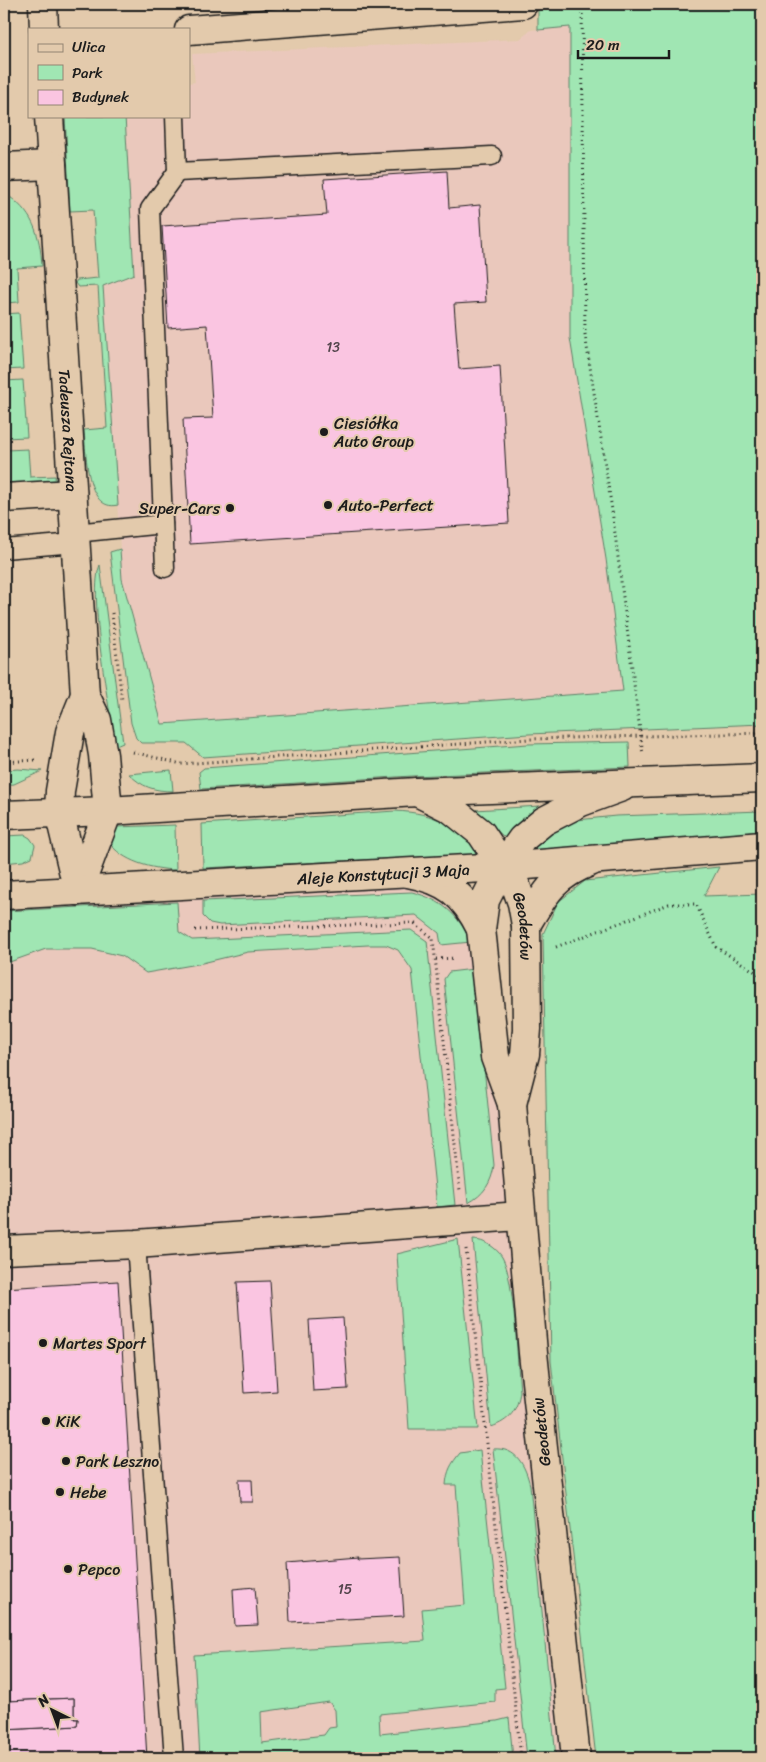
<svg xmlns="http://www.w3.org/2000/svg" width="766" height="1762" viewBox="0 0 766 1762" font-family="Sriracha,sans-serif">
  <style>
    .built { fill: #eac8bc }
    .green { fill: #a0e6b3; stroke: #5e8168; fill-rule: evenodd }
    .building { fill: #fac5e1; stroke: #1c1c1c }
    .lines { fill: none; stroke-linecap: round; stroke-linejoin: round }
    .service-casing { stroke: #1c1c1c; stroke-width: 21 }
    .minor-casing { stroke: #1c1c1c; stroke-width: 31 }
    .tertiary-casing { stroke: #1c1c1c; stroke-width: 31 }
    .secondary-casing { stroke: #1c1c1c; stroke-width: 31 }
    .path { stroke: #1c1c1c; stroke-width: 3; stroke-dasharray: 1 4; stroke-linecap: butt }
    .service { stroke: #e3caac; stroke-width: 18 }
    .minor { stroke: #e3caac; stroke-width: 28 }
    .tertiary { stroke: #e3caac; stroke-width: 28 }
    .secondary { stroke: #e3caac; stroke-width: 28 }
    .poi-dot { fill: #1c1c1c; stroke: #e3caac; stroke-width: 2 }
    .labels { text-anchor: middle; stroke-width: 4; stroke-linejoin: round; paint-order: stroke }
    .number-label { font-size: 14px; fill: #54464d }
    .poi-label { font-size: 16px; fill: #1c1c1c; stroke: #e3caac; text-anchor: start }
    .street-label { font-size: 16px; fill: #1c1c1c; stroke: #e3caac }
  </style>
  <rect width="100%" height="100%" fill="#e3caac"/>
  <filter id="ink" filterUnits="userSpaceOnUse"><feTurbulence type="fractalNoise" baseFrequency=".02" numOctaves="2"/><feDisplacementMap in="SourceGraphic" scale="10" xChannelSelector="R" yChannelSelector="G"/><feConvolveMatrix kernelMatrix="1 2 1 2 8 2 1 2 1" color-interpolation-filters="sRGB"/></filter>
  <g filter="url(#ink)">
    <g class="built">
      <path d="M570 27V338L606 559 623 692 162 724 122 579 103 286 134 274 125 116H189V83L195 82 192 54 520 39 531 30Z"/>
      <path d="M406 873 481 929 576 1758H4V895Z"/>
    </g>
    <g class="green">
      <path d="M538 4H762V724L529 734 203 757 186 743H141L136 738 131 723 110 552 120 549 122 579 162 724 623 691 606 559 570 338V27L538 30Z"/>
      <path d="M65 116H125L134 274 103 286 118 505C85 513 86 448 84 430L107 428 98 286 78 287 75 283 77 280 98 278 93 210 70 211Z"/>
      <path d="M4 193C33 211 40 234 42 266L17 268 19 302 4 303Z"/>
      <path d="M19 313 23 369 4 370V314Z"/>
      <path d="M23 380 27 437 5 438 4 381Z"/>
      <path d="M28 449 30 477 55 476 56 487 8 490 6 450Z"/>
      <path d="M100 565 123 743 116 746C109 713 88 592 100 565Z"/>
      <path d="M629 742 630 767 412 776 201 789 199 772 204 768 528 744Z"/>
      <path d="M18 769 42 771 14 784 4 785V770Z"/>
      <path d="M171 770 173 791C154 791 142 787 129 774Z"/>
      <path d="M540 806 542 808 511 831 505 838 475 810Z"/>
      <path d="M395 811C438 813 454 825 484 854L203 868 202 824Z"/>
      <path d="M762 811V831L528 852 531 845 562 825 577 820 616 816Z"/>
      <path d="M175 825 176 870C152 869 122 862 108 841L115 827Z"/>
      <path d="M25 835 30 838 35 845 32 857 23 861 4 863V836Z"/>
      <path d="M719 867 704 896 762 894V1758H596L551 1361 543 934 558 902 585 881Z"/>
      <path d="M412 892C442 900 458 914 471 942L441 945 439 933 416 915 220 925 210 923 203 916V901Z"/>
      <path d="M177 902 179 932 192 940 411 930 427 941 455 1205 437 1207 412 970 398 950 386 945H368L248 952 198 964 146 973 122 956 92 949H46L4 964V911Z"/>
      <path d="M474 969 494 1165C492 1182 484 1195 468 1203L444 979 449 972Z"/>
      <path d="M458 1239 478 1429H409L397 1254Z"/>
      <path d="M473 1240C484 1240 496 1247 502 1257 515 1278 517 1363 520 1391 518 1409 510 1421 491 1427Z"/>
      <path d="M493 1449C517 1447 525 1466 530 1485L556 1758H527Z"/>
      <path d="M480 1450 505 1688 495 1689V1702L379 1714 380 1734 497 1721 509 1718 513 1758H200L194 1655 425 1641 422 1609 465 1605 456 1485H446C447 1471 451 1464 460 1453ZM329 1702 335 1710 336 1727 329 1728 324 1735 262 1743 261 1712Z"/>
    </g>
    <g class="building">
      <path d="M447 171 449 208 480 205 486 302 454 304 459 369 500 366 509 523 190 544 183 419 213 418 207 325 168 328 162 226 327 215 324 179Z"/>
      <path d="M118 1281 147 1758H4V1730L77 1726 78 1719H74V1698L8 1701 4 1634V1288Z"/>
      <path d="M270 1281 277 1391 244 1393 237 1282Z"/>
      <path d="M343 1318 348 1389 313 1391 309 1320Z"/>
      <path d="M239 1480H252L253 1502H240Z"/>
      <path d="M358 1557 357 1559 400 1557 404 1616 290 1622 287 1563Z"/>
      <path d="M255 1587 258 1625 235 1626 233 1589Z"/>
      <path d="M4 1634 8 1701 74 1698V1719H78L77 1726 4 1730Z"/>
    </g>
    <g class="lines">
      <g class="service-casing">
        <g id="service">
          <path d="M175 116 177 172"/>
          <path d="M75 533 163 524"/>
          <path d="M4 549 75 543"/>
          <path d="M165 568 150 209 177 172 492 156"/>
          <path d="M136 1244 174 1758"/>
        </g>
      </g>
      <g class="minor-casing">
        <g id="minor">
          <path d="M43 4 44 29"/>
          <path d="M189 30 523 4"/>
          <path id="s1" d="M49 116 85 695 97 720 103 755 108 811 78 891"/>
          <path d="M4 167 52 165"/>
          <path d="M4 498 72 494"/>
          <path d="M78 891 59 812 60 791 70 732 85 695"/>
          <path d="M4 1250 136 1244 520 1216"/>
        </g>
      </g>
      <g class="tertiary-casing">
        <g id="tertiary">
          <path id="s2" d="M417 792 451 809 481 833 516 886 522 903 526 925 527 1029 525 1054 512 1104"/>
          <path d="M408 873C446 880 464 894 481 929"/>
          <path d="M526 925C545 893 554 876 590 862"/>
          <path d="M576 1758 533 1353 512 1104 495 1057 481 929 485 900 502 867 522 839 544 821 581 802 622 787"/>
        </g>
      </g>
      <g class="secondary-casing">
        <g id="secondary">
          <path d="M4 815 108 811 417 792 762 778"/>
          <path id="s3" d="M4 895 502 867 762 846"/>
        </g>
      </g>
      <g class="path">
        <path d="M582 4 585 334 612 510 643 755"/>
        <path d="M112 613 122 701"/>
        <path d="M133 752 181 764 529 739 762 733"/>
        <path d="M4 762 35 760"/>
        <path d="M195 930 414 923 433 938 460 1191"/>
        <path d="M556 947 669 904H696L716 947 762 976"/>
        <path d="M436 959 455 958"/>
        <path d="M466 1249 521 1758"/>
      </g>
      <use href="#service" class="service"/>
      <use href="#minor" class="minor"/>
      <use href="#tertiary" class="tertiary"/>
      <use href="#secondary" class="secondary"/>
    </g>
  </g>
  <g class="poi-dot">
    <circle cx="324" cy="432" r="5"/>
    <circle cx="328" cy="505" r="5"/>
    <circle cx="230" cy="508" r="5"/>
    <circle cx="43" cy="1343" r="5"/>
    <circle cx="46" cy="1421" r="5"/>
    <circle cx="66" cy="1461" r="5"/>
    <circle cx="60" cy="1492" r="5"/>
    <circle cx="68" cy="1569" r="5"/>
  </g>
  <g class="labels">
    <g class="number-label">
      <text x="333" y="352">13</text>
      <text x="345" y="1594">15</text>
    </g>
    <g class="poi-label">
      <text x="334" y="429">Ciesiółka<tspan x="334" dy="18">Auto Group</tspan></text>
      <text x="338" y="511">Auto-Perfect</text>
      <text x="220" y="514" text-anchor="end">Super-Cars</text>
      <text x="53" y="1349">Martes Sport</text>
      <text x="56" y="1427">KiK</text>
      <text x="76" y="1467">Park Leszno</text>
      <text x="70" y="1498">Hebe</text>
      <text x="78" y="1575">Pepco</text>
    </g>
    <g class="street-label">
      <text dy="6" stroke="none"><textPath href="#s1" startOffset="315">Tadeusza Rejtana</textPath></text>
      <text dy="6" stroke="none"><textPath href="#s3" startOffset="380">Aleje Konstytucji 3 Maja</textPath></text>
      <text dy="6" stroke="none"><textPath href="#s2" startOffset="181">Geodetów</textPath></text>
      <text transform="translate(541 1432) rotate(-96)" y="6">Geodetów</text>
    </g>
  </g>
  <rect width="766" height="1762" fill="none" stroke="#e3caac" stroke-width="20"/>
  <rect x="10" y="10" width="746" height="1742" fill="none" stroke="#1c1c1c" stroke-width="2" filter="url(#ink)"/>
  <rect x="28" y="28" width="162" height="90" fill="#e3caac" stroke="#938472"/>
  <rect x="38" y="44" width="25" height="8" fill="#e3caac" stroke="#938472"/>
  <text x="72" y="52" font-size="15" fill="#1c1c1c">Ulica</text>
  <rect x="38" y="65" width="25" height="15" fill="#a0e6b3" stroke="#938472"/>
  <text x="72" y="78" font-size="15" fill="#1c1c1c">Park</text>
  <rect x="38" y="90" width="25" height="15" fill="#fac5e1" stroke="#938472"/>
  <text x="72" y="102" font-size="15" fill="#1c1c1c">Budynek</text>
  <g transform="translate(52 1710) rotate(318)" stroke="#e3caac" stroke-width="4" paint-order="stroke">
  <path d="M0-4L9 19L0 12L-9 19Z" fill="#1c1c1c"/>
  <text y="-8" font-size="14" font-weight="bold" text-anchor="middle" fill="#1c1c1c">N</text>
  </g>
  <path d="M578 50v8h91v-8" fill="none" stroke="#1c1c1c" stroke-width="2.5"/>
  <text x="586" y="50" font-size="15" fill="#1c1c1c" stroke="#e3caac" stroke-width="4" paint-order="stroke">20 m</text>
</svg>
